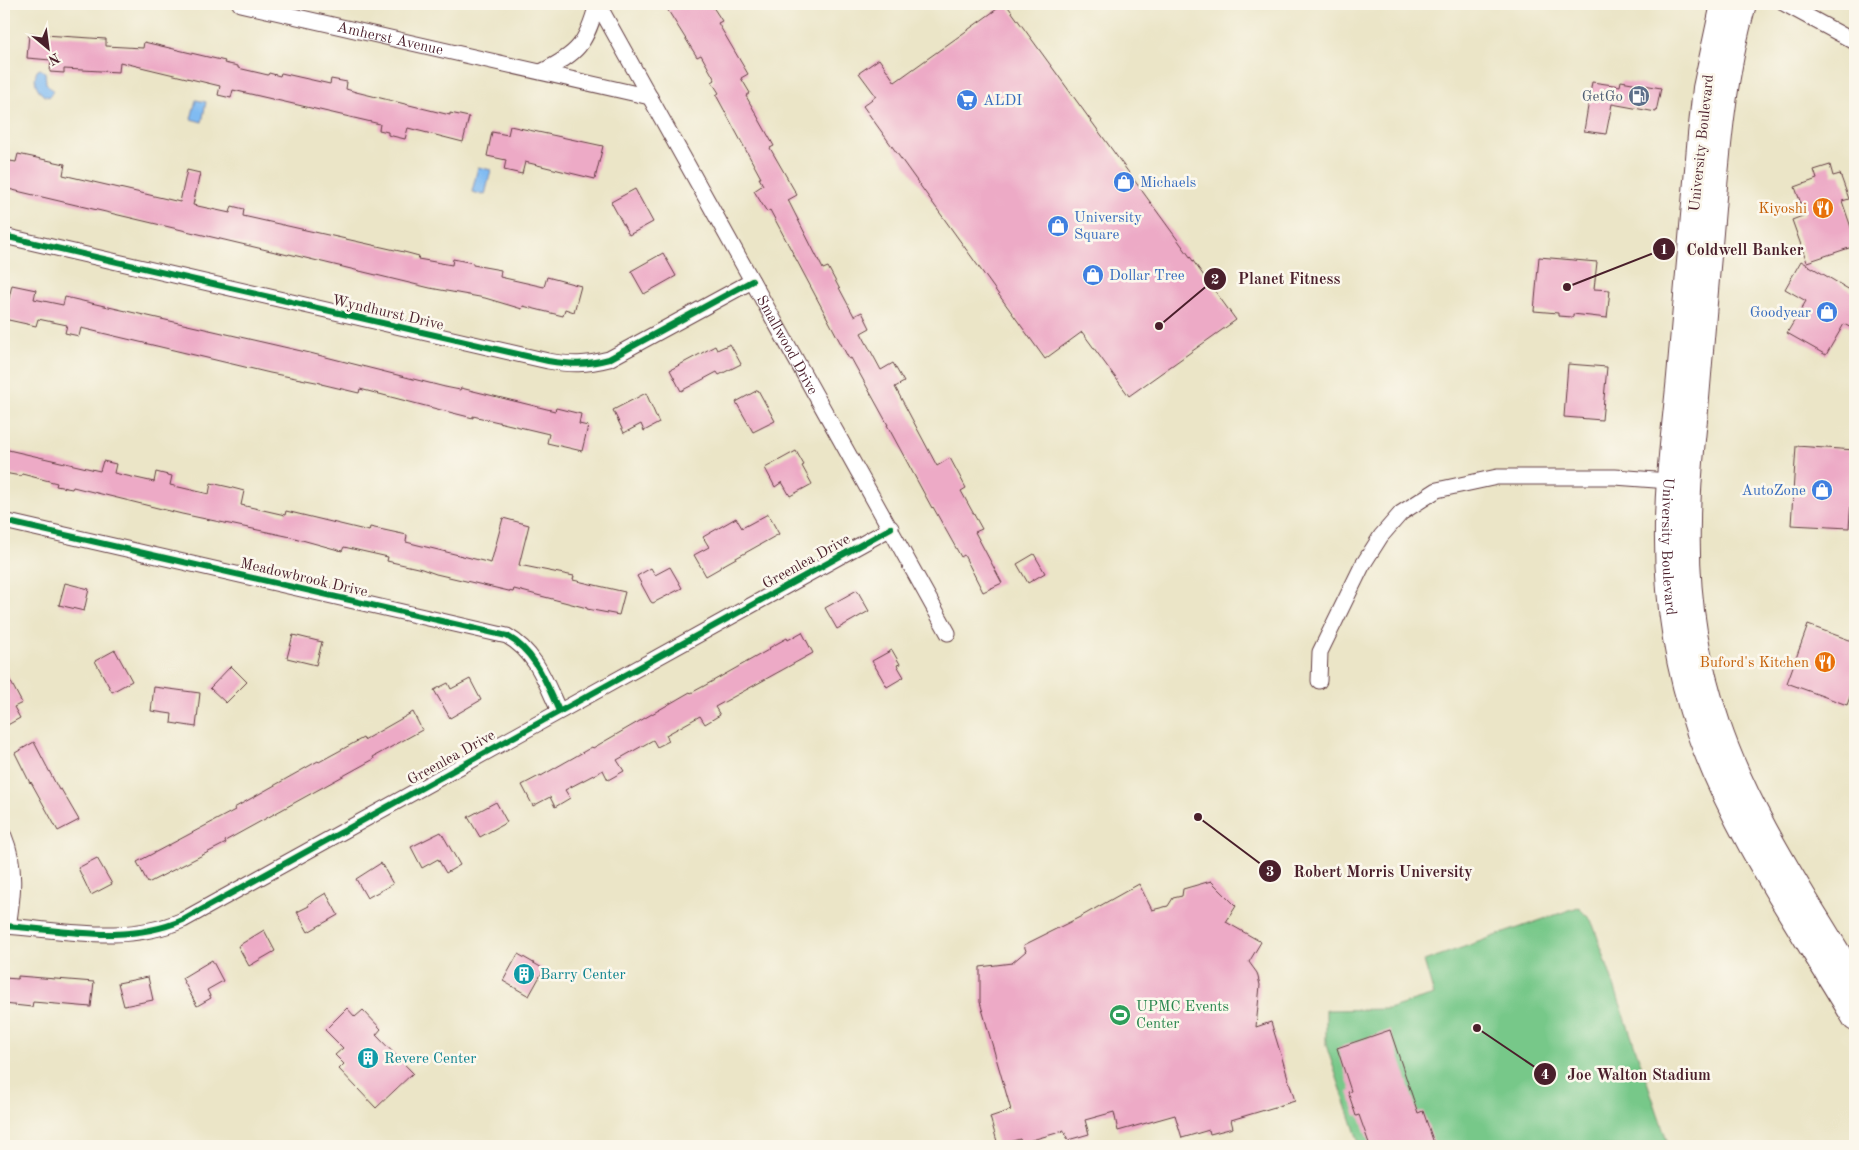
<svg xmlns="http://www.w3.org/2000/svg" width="1859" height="1150" viewBox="0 0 1859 1150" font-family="'Old Standard TT',serif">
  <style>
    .green { fill: #77c889; stroke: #60745a }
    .water { fill: #80bbf2; stroke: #656d8e }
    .building { fill: #edaac6 }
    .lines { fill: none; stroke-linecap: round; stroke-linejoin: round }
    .street-casing { stroke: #623d42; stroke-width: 17 }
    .primary-casing { stroke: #623d42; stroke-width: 26 }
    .street { stroke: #fff; stroke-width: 15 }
    .primary { stroke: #fff; stroke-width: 24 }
    .cycleway-casing { stroke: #fbf7ec; stroke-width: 9 }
    .cycleway { stroke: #00873e; stroke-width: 6 }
    .labels { text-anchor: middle; stroke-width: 5; stroke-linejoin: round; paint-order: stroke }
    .street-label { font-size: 15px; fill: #4a1f2b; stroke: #fbf7ec }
    .service-label { font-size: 15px; fill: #4e5e75; stroke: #fbf7ec; text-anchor: end }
    .shop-label { font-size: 15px; fill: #366cbe; stroke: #fbf7ec; text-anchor: start }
    .food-label { font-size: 15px; fill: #c56008; stroke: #fbf7ec; text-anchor: end }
    .culture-label { font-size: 15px; fill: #0d838f; stroke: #fbf7ec; text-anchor: start }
    .leisure-label { font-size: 15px; fill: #27864d; stroke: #fbf7ec; text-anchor: start }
    .leader { fill: none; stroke: #4a1f2b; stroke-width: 2 }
    .callout-dot { fill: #4a1f2b; stroke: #fbf7ec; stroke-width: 2 }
    .mark-label { font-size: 15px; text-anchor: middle; font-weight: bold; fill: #fff }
    .callout-label { font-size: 16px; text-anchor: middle; font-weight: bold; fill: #4a1f2b; stroke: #fbf7ec; stroke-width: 5; stroke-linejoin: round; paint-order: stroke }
  </style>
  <rect width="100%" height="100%" fill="#fbf7ec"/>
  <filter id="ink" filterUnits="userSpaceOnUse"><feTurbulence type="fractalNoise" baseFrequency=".02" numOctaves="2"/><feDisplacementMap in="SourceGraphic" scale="10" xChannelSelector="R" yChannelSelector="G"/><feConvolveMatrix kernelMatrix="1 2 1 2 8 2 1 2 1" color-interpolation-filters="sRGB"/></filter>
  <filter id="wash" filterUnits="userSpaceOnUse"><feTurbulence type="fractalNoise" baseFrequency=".0096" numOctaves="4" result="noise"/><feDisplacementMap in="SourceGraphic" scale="20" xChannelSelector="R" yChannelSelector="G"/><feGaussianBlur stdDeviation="1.12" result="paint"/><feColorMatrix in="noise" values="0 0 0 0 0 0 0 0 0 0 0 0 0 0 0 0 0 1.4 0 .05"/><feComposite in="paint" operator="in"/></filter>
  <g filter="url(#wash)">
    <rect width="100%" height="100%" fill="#ebe5c7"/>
    <path class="green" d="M1578 907 1591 920 1595 930 1669 1146H1360L1326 1045V1010L1388 1009 1434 995 1424 961Z"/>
    <g class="water">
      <path d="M40 69 45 72 46 83 53 91 49 97 43 95C36 88 33 80 37 71Z"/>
      <path d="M196 100 206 102 202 122 191 119Z"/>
      <path d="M478 167 491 170 485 195 472 192Z"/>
    </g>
    <g id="blocks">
      <g class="building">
        <path d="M664 4H711L722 21 718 23 748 74 741 78 750 93 746 96 774 146 770 148 797 195 788 200 823 269 828 267 854 316 862 312 870 328 861 333 881 370 893 363 904 382 895 387 937 466 950 458 966 488 961 491 982 529 975 532 1002 583 983 592 964 555 961 557 933 507 932 508 887 425H888L851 358 849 359 770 210 767 212 754 191 763 185 759 178H761L716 95 719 93 712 82 715 80 701 55 697 57Z"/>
        <path d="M1004 4H1006L1236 320 1129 396 1082 332 1045 359 863 106 876 96 859 73 879 59 895 82Z"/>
        <path d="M29 34 106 39V46L143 48 144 42 225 61 224 63 238 66V68L268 75 269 73 280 76 281 73 330 84 331 79 347 82 346 89 356 92 450 115V113L469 117 463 142 408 128 405 139 388 135V132L379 130 380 124 233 90 231 98 218 95 220 86 120 62 119 72 64 69V73L50 72 51 60 27 58Z"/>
        <path d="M1621 81 1661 88 1656 112 1612 104 1606 134 1584 131 1592 82 1620 86Z"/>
        <path d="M510 126 603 146 595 179 525 162 522 174 504 170 506 160 487 156 492 132 508 135Z"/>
        <path d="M18 154 65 164 63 175 180 202 187 170 200 173 193 205 230 213 232 206 244 209 243 216 404 252 419 256 418 259 452 265 453 259 473 263V265L501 270 500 277 544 287 547 277 581 286 574 312 565 309 563 316 523 306 522 309 485 298 430 288 289 254 288 255 4 188V160L16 162Z"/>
        <path d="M1830 165 1833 176 1840 174 1849 199 1842 201 1855 239V246L1807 262 1792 220 1805 215 1795 187 1817 179 1814 170Z"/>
        <path d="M635 189 653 222 629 235 611 202Z"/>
        <path d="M663 253 676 276 644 294 631 271Z"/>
        <path d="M1539 257 1597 262 1594 289 1610 290 1607 318 1573 314V317L1558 316V313L1534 311Z"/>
        <path d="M1801 261 1855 293V330L1844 324 1826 355 1787 333 1806 301 1785 289Z"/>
        <path d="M12 285 36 290 34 299 63 305 65 297 310 353 445 387 460 390 461 388 555 411 556 408 581 414 579 424 588 426 582 451 547 443 549 434 473 416V418L437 409 360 389 359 393 321 384V383L270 373 81 328 79 336 65 333 67 325 38 319 36 326 4 319Z"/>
        <path d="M730 344 741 364 719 375 717 372 681 391 670 370 715 346 717 350Z"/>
        <path d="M1568 364 1607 367 1602 420 1564 417Z"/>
        <path d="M758 390 775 421 753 432 736 402Z"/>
        <path d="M646 393 659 423 644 431 641 424 624 433 613 410Z"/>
        <path d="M1796 446 1855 450 1849 528 1791 525Z"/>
        <path d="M4 449 100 471 103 461 116 464 114 473 154 482 156 472 172 476 170 485 209 494 211 483 229 487 244 491 241 505 285 515 286 511 369 531 370 527 407 535 406 542 491 563 503 518 529 525 519 565 574 576 573 580 625 592 619 615 587 609V608L514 589 513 592 436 574 422 569 387 561 388 557 344 547 342 551 291 537 182 514 73 487 72 489 56 486 57 483 22 474 21 476 4 473Z"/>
        <path d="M796 451 804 465 802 466 812 484 790 496 782 482 775 487 765 468Z"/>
        <path d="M768 514 779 534 720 567V568L706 576 694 555 709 547 703 537 736 518 742 528Z"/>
        <path d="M1034 554 1045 573 1028 583 1017 564Z"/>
        <path d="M670 567 682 588 653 603 651 602 637 576 651 568 655 575Z"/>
        <path d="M65 583 89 589 84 611 59 605Z"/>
        <path d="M857 590 869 611 837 629 825 608Z"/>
        <path d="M1808 625 1855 642V683L1847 705 1787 683Z"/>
        <path d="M802 632 813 653 715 707 720 715 705 724 700 716 666 735 669 741 657 747 653 740 617 760 624 771 608 780 603 770 565 790 570 798 555 807 550 797 533 806 522 785 541 775V776L592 747 593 748 690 692 691 693 704 686 770 649 769 648 787 638 788 640Z"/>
        <path d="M293 635 322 642 316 665 287 658Z"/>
        <path d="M115 650 132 681 112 692 95 661Z"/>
        <path d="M892 650 900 664 897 665 904 677 887 687 872 661Z"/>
        <path d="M231 666 247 682 226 703 210 688Z"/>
        <path d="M4 669 22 703 14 707 20 718 4 727Z"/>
        <path d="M470 679 481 700 450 718 434 690 448 683 451 689Z"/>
        <path d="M154 687 200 693 196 727 171 723 172 714 151 711Z"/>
        <path d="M413 712 422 730 373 757 374 759 225 841 226 843 148 883 137 862 235 810 234 808 318 761 319 762 363 738 364 740Z"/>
        <path d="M34 742 59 790 61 789 79 820 58 831 31 782 30 783 15 753Z"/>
        <path d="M496 802 507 822 480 837 468 817Z"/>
        <path d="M441 832 460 865 446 873 438 859 422 868 411 847Z"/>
        <path d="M97 858 112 884 91 895 78 868Z"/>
        <path d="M381 863 393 884 367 898 356 879Z"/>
        <path d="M1211 881 1236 906 1226 922 1261 942 1249 962 1257 973 1260 985 1256 1027 1271 1022 1295 1101 1231 1120 1233 1128 1210 1134 1209 1130 1182 1138 1175 1115 1118 1131 1114 1112 1085 1120 1089 1134 1068 1140 1064 1131 1021 1143 1020 1139 998 1145 990 1117 1011 1110 980 1002V967L1012 963 1026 951 1024 945 1080 917 1139 884 1152 910 1168 906 1173 898 1182 896 1183 889Z"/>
        <path d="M326 893 338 915 308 932 297 912 309 906 308 904Z"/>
        <path d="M264 930 275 951 249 966 238 946Z"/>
        <path d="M518 954 544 969 529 996 503 981Z"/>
        <path d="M212 960 223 981 207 990 211 998 197 1006 182 978Z"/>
        <path d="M18 976 94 982 91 1007 33 1002 32 1007 4 1004V978L18 979Z"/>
        <path d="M148 977 153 1000 124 1006 118 983Z"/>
        <path d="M347 1008 355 1017 363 1010 381 1029 376 1035 413 1073 376 1108 339 1069 344 1064 335 1055 343 1048 325 1030Z"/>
        <path d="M1390 1030 1418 1113 1423 1111 1435 1146H1370L1359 1115 1356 1116 1348 1092 1351 1091 1337 1048Z"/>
      </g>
    </g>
  </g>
  <g filter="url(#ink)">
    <use href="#blocks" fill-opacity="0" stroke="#623d42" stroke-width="1"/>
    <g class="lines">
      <g class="street-casing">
        <g id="street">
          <path id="s1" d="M240 4 650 97"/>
          <path id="s2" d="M598 4 948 633"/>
          <path d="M1785 4 1855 42"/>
          <path d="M541 72C578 54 586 44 597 4"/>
          <path d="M4 236 548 361C571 365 586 365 609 359L752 281"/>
          <path d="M4 521 507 636C536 652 546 683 559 711"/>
          <path d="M1319 681 1320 652 1362 566 1381 536 1401 513 1437 490 1497 477H1615L1669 481"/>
          <path d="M4 836C17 867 13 895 8 927"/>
          <path d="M4 926C64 930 125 945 183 920L891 528"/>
        </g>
      </g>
      <g class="primary-casing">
        <g id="primary">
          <path id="s3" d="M1723 4 1705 88 1700 135C1693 215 1686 296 1679 377 1674 431 1666 485 1667 540 1667 604 1678 672 1699 733 1735 835 1800 926 1855 1019"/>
          <path d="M1744 4C1720 89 1716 180 1708 267 1704 315 1700 362 1696 410 1692 447 1688 485 1688 522 1686 590 1696 660 1718 724 1749 816 1806 898 1855 981"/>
        </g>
      </g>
      <use href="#street" class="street"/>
      <use href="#primary" class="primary"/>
      <g class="cycleway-casing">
        <g id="cycleway">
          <path d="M4 236 548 361C571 365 586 365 609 359L752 281"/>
          <path d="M4 521 507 636C536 652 546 683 559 711"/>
          <path d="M4 926C64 930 125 945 183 920L891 528"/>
        </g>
      </g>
      <use href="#cycleway" class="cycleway"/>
    </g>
  </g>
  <defs>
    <g id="fuel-disc" transform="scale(1.125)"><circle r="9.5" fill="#5c6f8a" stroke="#fbf7ec"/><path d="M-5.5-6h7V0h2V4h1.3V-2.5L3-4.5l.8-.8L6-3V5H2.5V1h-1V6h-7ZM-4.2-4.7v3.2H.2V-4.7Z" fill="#fff"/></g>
    <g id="supermarket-disc" transform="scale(1.125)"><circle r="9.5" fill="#3f7fe0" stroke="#fbf7ec"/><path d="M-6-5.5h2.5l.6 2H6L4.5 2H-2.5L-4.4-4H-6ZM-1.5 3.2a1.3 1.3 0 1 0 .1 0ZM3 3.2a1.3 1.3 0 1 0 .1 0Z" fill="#fff"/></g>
    <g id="shop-disc" transform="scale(1.125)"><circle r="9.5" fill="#3f7fe0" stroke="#fbf7ec"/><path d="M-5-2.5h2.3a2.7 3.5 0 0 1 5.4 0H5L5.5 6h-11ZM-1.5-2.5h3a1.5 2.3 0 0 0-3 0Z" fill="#fff"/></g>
    <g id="restaurant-disc" transform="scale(1.125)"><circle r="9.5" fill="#e8710a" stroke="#fbf7ec"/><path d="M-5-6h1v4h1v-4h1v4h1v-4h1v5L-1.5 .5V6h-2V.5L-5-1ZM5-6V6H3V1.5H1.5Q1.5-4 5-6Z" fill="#fff"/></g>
    <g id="building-disc" transform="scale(1.125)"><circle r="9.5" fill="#0f9aa8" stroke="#fbf7ec"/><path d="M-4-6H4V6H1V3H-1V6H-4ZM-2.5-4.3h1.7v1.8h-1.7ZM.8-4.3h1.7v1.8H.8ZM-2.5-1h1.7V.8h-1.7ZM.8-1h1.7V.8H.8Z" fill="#fff"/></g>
    <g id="stadium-disc" transform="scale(1.125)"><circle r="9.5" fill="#2e9e5b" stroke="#fbf7ec"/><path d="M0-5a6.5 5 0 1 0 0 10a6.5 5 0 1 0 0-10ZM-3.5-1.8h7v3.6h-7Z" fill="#fff"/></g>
  </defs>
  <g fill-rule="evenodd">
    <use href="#fuel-disc" x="1639" y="96"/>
    <use href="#supermarket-disc" x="967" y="100"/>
    <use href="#shop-disc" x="1124" y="182"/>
    <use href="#restaurant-disc" x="1823" y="208"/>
    <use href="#shop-disc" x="1058" y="226"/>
    <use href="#shop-disc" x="1093" y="275"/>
    <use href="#shop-disc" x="1827" y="312"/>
    <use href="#shop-disc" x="1822" y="490"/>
    <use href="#restaurant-disc" x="1825" y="662"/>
    <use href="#building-disc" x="524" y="974"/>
    <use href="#stadium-disc" x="1120" y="1015"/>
    <use href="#building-disc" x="368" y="1058"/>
  </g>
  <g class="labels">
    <g class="street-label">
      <text dy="5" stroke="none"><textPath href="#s1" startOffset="154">Amherst Avenue</textPath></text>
      <text transform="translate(1701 143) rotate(-84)" y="5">University Boulevard</text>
      <text transform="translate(388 312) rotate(13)" y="5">Wyndhurst Drive</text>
      <text dy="5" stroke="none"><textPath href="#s2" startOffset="390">Smallwood Drive</textPath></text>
      <text dy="5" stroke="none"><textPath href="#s3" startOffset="546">University Boulevard</textPath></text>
      <text transform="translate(806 561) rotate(-29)" y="5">Greenlea Drive</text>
      <text transform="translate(304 577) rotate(13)" y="5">Meadowbrook Drive</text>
      <text transform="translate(451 757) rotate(-29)" y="5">Greenlea Drive</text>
    </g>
    <g class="service-label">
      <text x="1623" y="101">GetGo</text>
    </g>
    <g class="shop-label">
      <text x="983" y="105">ALDI</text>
      <text x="1140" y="187">Michaels</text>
      <text x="1074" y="222">University<tspan x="1074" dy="17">Square</tspan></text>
      <text x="1109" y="280">Dollar Tree</text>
      <text x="1811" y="317" text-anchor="end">Goodyear</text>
      <text x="1806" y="495" text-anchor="end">AutoZone</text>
    </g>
    <g class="food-label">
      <text x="1807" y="213">Kiyoshi</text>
      <text x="1809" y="667">Buford's Kitchen</text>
    </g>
    <g class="culture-label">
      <text x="540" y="979">Barry Center</text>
      <text x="384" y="1063">Revere Center</text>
    </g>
    <g class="leisure-label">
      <text x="1136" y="1011">UPMC Events<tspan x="1136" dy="17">Center</tspan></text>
    </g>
  </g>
  <path class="leader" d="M1567 287L1664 249M1159 326L1215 279M1198 817L1270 871M1477 1028L1545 1074"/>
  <g class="callout-dot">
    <circle cx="1567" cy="287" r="5"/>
    <circle cx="1159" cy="326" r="5"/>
    <circle cx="1198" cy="817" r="5"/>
    <circle cx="1477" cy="1028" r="5"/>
    <circle cx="1664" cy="249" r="12"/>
    <circle cx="1215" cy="279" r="12"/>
    <circle cx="1270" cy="871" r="12"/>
    <circle cx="1545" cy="1074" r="12"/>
  </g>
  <g class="mark-label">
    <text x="1664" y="254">1</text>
    <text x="1215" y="284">2</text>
    <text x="1270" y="876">3</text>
    <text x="1545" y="1079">4</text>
  </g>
  <g class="callout-label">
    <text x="1745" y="255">Coldwell Banker</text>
    <text x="1289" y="284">Planet Fitness</text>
    <text x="1383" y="877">Robert Morris University</text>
    <text x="1639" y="1080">Joe Walton Stadium</text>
  </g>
  <rect width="1859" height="1150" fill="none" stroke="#fbf7ec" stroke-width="20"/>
  <g transform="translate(48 48) rotate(151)" stroke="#fbf7ec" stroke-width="4" paint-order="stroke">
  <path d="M0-4L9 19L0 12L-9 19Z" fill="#4a1f2b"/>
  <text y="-8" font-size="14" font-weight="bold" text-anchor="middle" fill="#4a1f2b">N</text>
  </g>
</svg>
